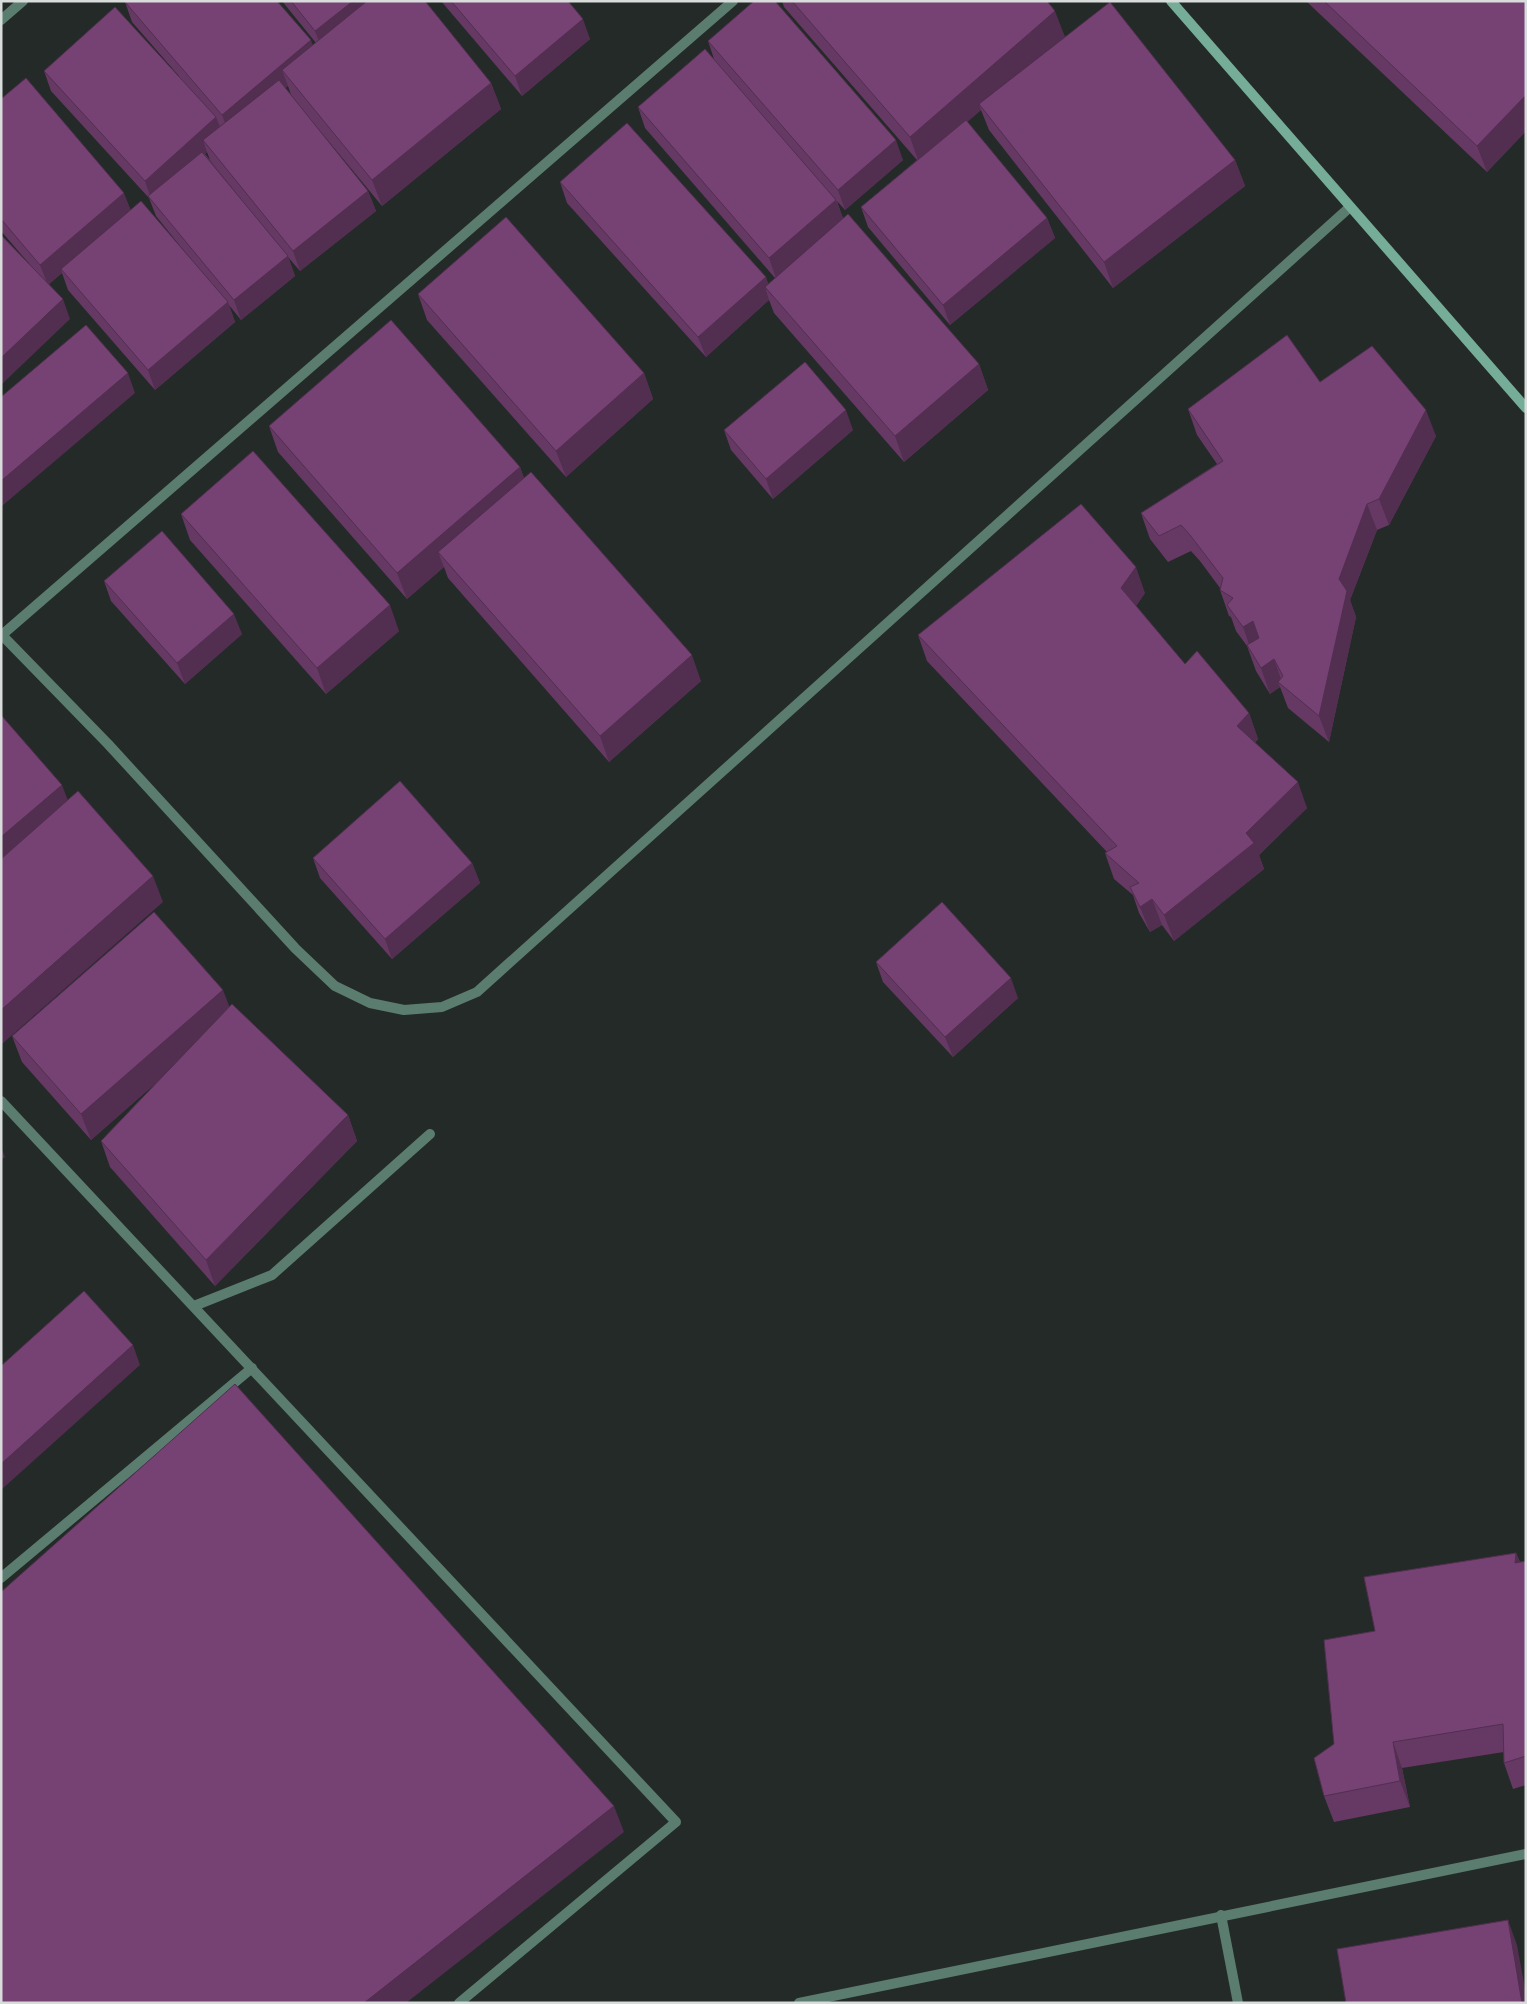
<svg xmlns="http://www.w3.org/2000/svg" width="1527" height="2004" viewBox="0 0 1527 2004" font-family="'IBM Plex Sans',sans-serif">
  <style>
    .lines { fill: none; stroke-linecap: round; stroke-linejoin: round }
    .lane { stroke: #5b7d70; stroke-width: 10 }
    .street { stroke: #5b7d70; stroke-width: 10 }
    .secondary { stroke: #75ad98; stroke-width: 10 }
    .wall { fill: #653963; fill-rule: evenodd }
    .shaded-wall { fill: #522e50 }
    .building { fill: #754273; stroke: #522e50 }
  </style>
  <rect width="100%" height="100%" fill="#242a27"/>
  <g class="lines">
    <g class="lane">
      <path d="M1 1101 676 1822 459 2003"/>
      <path d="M194 1306 272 1275 430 1134"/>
      <path d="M1 1578 252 1368"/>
      <path d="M1221 1915 1238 2003"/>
      <path d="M799 2003 1526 1854"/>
    </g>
    <g class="street">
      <path d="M1 20 23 1"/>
      <path d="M1 634 108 744 295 948 335 986 370 1003 404 1010 442 1007 477 992 1350 207"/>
      <path d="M2 635 733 1"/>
    </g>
    <path class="secondary" d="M1171 1 1526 408"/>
  </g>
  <g class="wall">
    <path d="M282 1H425L491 83 501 109 382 206 316 126 368 191 376 211 300 271 288 257 295 276 241 320 229 305 235 322 155 390 68 290 62 273 49 284 70 319 32 267 1 231V99L197 267 156 216 149 198 51 91 44 71 179 76 132 22 125 2 313 45 316 43ZM288 86 291 95 285 88ZM207 152 210 160 255 216 205 154Z"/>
    <path d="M441 1H568L590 39 522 96Z"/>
    <path d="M782 1H1047L1065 37 1235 160 1245 186 1113 288 989 130 981 110 967 122 1047 218 1055 238 950 325 868 227 861 207 917 160 784 7Z"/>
    <path d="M1306 1H1526V131L1487 172Z"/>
    <path d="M708 41 903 160 845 210 837 201 843 219 979 364 988 390 904 462 774 313 769 300 706 357 567 203 560 182 766 277 768 284 775 278 645 128 638 107 714 59Z"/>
    <path d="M418 294 644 373 653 399 566 477 427 320Z"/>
    <path d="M1320 382 1436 436 1389 525 1377 530 1350 600 1356 617 1329 742 1288 708 1280 687 1270 694 1256 671 1247 646 1236 631 1231 617 1229 616 1220 590V588L1200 561 1191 551 1168 562 1150 539 1141 513 1217 464 1197 435 1188 409Z"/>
    <path d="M269 426 520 467 524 478 701 681 609 762 448 578 444 567 407 599 278 452Z"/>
    <path d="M724 430H853L773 499 731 450Z"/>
    <path d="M181 514 399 631 326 694 190 540Z"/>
    <path d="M104 581 242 634 185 684 111 601Z"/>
    <path d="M1145 593 1136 606 1185 664 1249 713 1258 739 1255 743 1307 808 1259 855 1264 869 1174 941 1162 925 1150 932 1139 913 1133 895 1114 879 1105 853 1107 852 927 661 918 635Z"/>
    <path d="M313 858 472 863 480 883 392 959 320 878Z"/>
    <path d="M876 962 1018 998 953 1057 883 982Z"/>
    <path d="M229 1007 348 1115 357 1141 215 1286 110 1167 101 1141 158 1081 91 1140 22 1062 12 1036Z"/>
    <path d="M1516 1553 1520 1562 1526 1561V1785L1513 1789 1504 1763V1752L1402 1768 1410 1807 1334 1822 1324 1796 1334 1744 1375 1631Z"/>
  </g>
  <g class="shaded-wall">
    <path d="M353 1H385L323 51 315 31Z"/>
    <path d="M1055 11 1065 37 979 104 981 110 919 163 910 137Z"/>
    <path d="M583 19 590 39 522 96 515 76Z"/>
    <path d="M311 40 318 60 282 70 288 86 230 135 222 115Z"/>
    <path d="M491 83 501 109 382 206 372 180Z"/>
    <path d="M1526 95V131L1487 172 1477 146Z"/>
    <path d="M216 117 224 137 203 140 207 152 152 201 145 181Z"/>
    <path d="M896 140 903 160 845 210 838 190Z"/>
    <path d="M1235 160 1245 186 1113 288 1104 262Z"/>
    <path d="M368 191 376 211 300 271 293 251Z"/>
    <path d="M124 193 132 213 61 269 62 273 48 285 40 265Z"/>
    <path d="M836 200 844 220 776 278 769 258Z"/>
    <path d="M1047 218 1055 238 950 325 943 305Z"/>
    <path d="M288 256 295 276 241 320 234 300Z"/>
    <path d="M766 277 772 296 765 287 769 300 706 357 698 337Z"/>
    <path d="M63 299 70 319 1 385V358Z"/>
    <path d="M228 302 235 322 155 390 148 370Z"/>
    <path d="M979 364 988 390 904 462 895 436Z"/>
    <path d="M128 373 135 393 2 506 1 503V481Z"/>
    <path d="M644 373 653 399 566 477 556 451Z"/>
    <path d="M846 410 853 430 773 499 766 479Z"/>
    <path d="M1426 410 1436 436 1389 525 1379 499Z"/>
    <path d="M520 467 529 493 438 552 444 567 407 599 397 573Z"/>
    <path d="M1367 504 1377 530 1350 600 1356 617 1329 742 1319 716 1339 579Z"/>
    <path d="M1136 567 1145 593 1130 614 1121 588Z"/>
    <path d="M390 605 399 631 326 694 317 668Z"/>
    <path d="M234 614 242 634 185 684 177 663Z"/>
    <path d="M1253 621 1262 647 1252 653 1243 627Z"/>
    <path d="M692 655 701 681 609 762 600 736Z"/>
    <path d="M1274 659 1283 685 1278 682 1280 687 1270 694 1261 668Z"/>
    <path d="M1249 713 1258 739 1246 752 1237 726Z"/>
    <path d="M1298 782 1307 808 1259 855 1264 869 1174 941 1164 915 1246 833Z"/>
    <path d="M62 785 72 811 1 871V837Z"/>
    <path d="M472 863 480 883 392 959 385 939Z"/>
    <path d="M153 876 163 902 2 1044 1 1010Z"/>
    <path d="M1152 899 1162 925 1150 932 1140 907Z"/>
    <path d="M1011 978 1018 998 953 1057 945 1037Z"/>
    <path d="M223 990 233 1016 91 1140 81 1114Z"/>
    <path d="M348 1115 357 1141 215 1286 206 1260Z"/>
    <path d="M1 1147 5 1157 1 1160Z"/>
    <path d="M133 1345 140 1365 1 1490V1464Z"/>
    <path d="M1516 1553 1526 1578 1515 1563Z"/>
    <path d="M1393 1742 1402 1768 1410 1807 1400 1781Z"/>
    <path d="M614 1806 624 1832 406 2003H364Z"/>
    <path d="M1508 1920 1517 1945 1526 1994V2003H1522Z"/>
  </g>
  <g class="building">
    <path d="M126 1H277L311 40 222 115 125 2Z"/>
    <path d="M291 1H353L315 31Z"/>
    <path d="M367 1H425L491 83 372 180 282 70Z"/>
    <path d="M451 1H568L583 19 515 76Z"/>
    <path d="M754 1H775L896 140 838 190 708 41Z"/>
    <path d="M792 1H1047L1055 11 910 137Z"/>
    <path d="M1324 1H1526V95L1477 146Z"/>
    <path d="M1110 2 1235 160 1104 262 979 104Z"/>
    <path d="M115 7 216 117 145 181 44 71Z"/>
    <path d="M705 49 836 200 769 258 638 107Z"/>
    <path d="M26 78 124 193 40 265 1 219V99Z"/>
    <path d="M279 80 368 191 293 251 203 140Z"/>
    <path d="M966 120 1047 218 943 305 861 207Z"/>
    <path d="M627 123 766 277 698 337 560 182Z"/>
    <path d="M202 152 288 256 234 300 148 196Z"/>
    <path d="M141 201 228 302 148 370 61 269Z"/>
    <path d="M848 214 979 364 895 436 765 287Z"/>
    <path d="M506 217 644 373 556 451 418 294Z"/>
    <path d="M1 235 63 299 1 358Z"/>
    <path d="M391 320 520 467 397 573 269 426Z"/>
    <path d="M86 325 128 373 1 481V397Z"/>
    <path d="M1287 335 1320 382 1372 346 1426 410 1379 499 1367 504 1339 579 1347 591 1319 716 1278 682 1283 676 1274 659 1261 668 1247 645 1259 638 1253 621 1243 627 1227 605 1233 598 1220 590 1223 578 1190 535 1181 525 1159 536 1141 513 1223 461 1188 409Z"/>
    <path d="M805 362 846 410 766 479 724 430Z"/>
    <path d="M253 451 390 605 317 668 181 514Z"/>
    <path d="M531 472 692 655 600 736 438 552Z"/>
    <path d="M1081 504 1136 567 1121 588 1185 664 1197 651 1249 713 1237 726 1298 782 1246 833 1254 843 1164 915 1152 899 1140 907 1130 887 1139 883 1105 853 1117 846 918 635Z"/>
    <path d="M162 531 234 614 177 663 104 581Z"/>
    <path d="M1 715 62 785 1 837Z"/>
    <path d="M400 781 472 863 385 939 313 858Z"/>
    <path d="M78 791 153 876 1 1010V859Z"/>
    <path d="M942 902 1011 978 945 1037 876 962Z"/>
    <path d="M154 912 223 990 81 1114 12 1036Z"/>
    <path d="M232 1004 348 1115 206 1260 101 1141Z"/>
    <path d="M84 1291 133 1345 1 1464V1366Z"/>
    <path d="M235 1384 614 1806 364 2003H1V1592Z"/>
    <path d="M1516 1553 1515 1563 1526 1561V1756L1504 1763 1503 1724 1393 1742 1400 1781 1324 1796 1314 1758 1334 1744 1324 1640 1375 1631 1364 1577Z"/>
    <path d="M1508 1920 1522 2003H1346L1337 1949Z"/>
  </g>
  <rect width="1527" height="2004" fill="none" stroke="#d8dcdb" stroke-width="5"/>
</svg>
